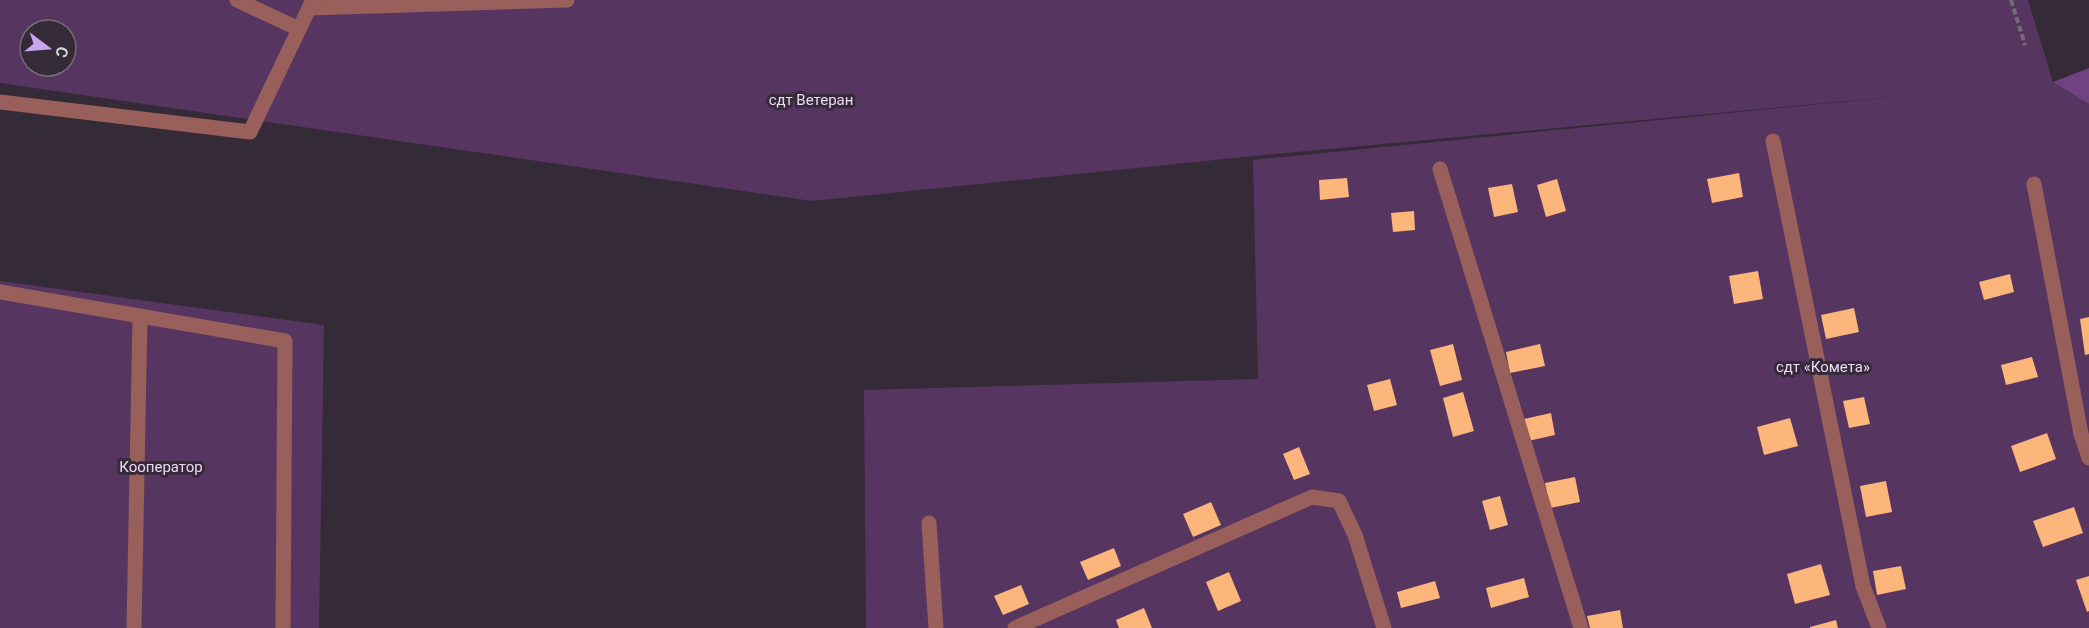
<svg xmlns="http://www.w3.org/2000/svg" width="2089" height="628" viewBox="0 0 2089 628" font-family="Roboto,sans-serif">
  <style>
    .green { fill: #563661; fill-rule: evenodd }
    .forest { fill: #714281 }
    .building { fill: #fcb57b }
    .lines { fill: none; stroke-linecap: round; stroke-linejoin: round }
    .path { stroke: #756c79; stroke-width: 4; stroke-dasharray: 6 3; stroke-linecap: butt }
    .minor { stroke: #995f5b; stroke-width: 15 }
    .labels { text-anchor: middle; stroke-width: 6; stroke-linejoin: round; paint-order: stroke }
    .park-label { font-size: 15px; fill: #f0d5f9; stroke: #342a38 }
  </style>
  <rect width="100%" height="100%" fill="#342a38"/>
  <g class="green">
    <path d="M0 0H2028L2053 82 2089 104V628H866L864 390 1258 379 1253 160 1901 96 1264 155 812 201 0 83ZM30 30H66V66H30Z"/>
    <path d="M0 281 324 325 319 628H0Z"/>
  </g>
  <path class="forest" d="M2089 68V104L2053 82Z"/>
  <g class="building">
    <path d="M1739 173 1743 197 1712 203 1707 179Z"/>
    <path d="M1347 178 1349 197 1320 200 1319 180Z"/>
    <path d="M1557 179 1566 211 1546 217 1537 185Z"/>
    <path d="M1512 184 1518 212 1494 217 1488 188Z"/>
    <path d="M1414 211 1415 230 1393 232 1391 213Z"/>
    <path d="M1758 271 1763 299 1734 304 1729 276Z"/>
    <path d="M2010 274 2014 292 1984 300 1979 282Z"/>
    <path d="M1854 308 1859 332 1826 339 1821 315Z"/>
    <path d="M2089 317V354L2085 355 2080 319Z"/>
    <path d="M1453 344 1462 380 1440 386 1430 350Z"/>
    <path d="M1540 344 1545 366 1510 373 1506 352Z"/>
    <path d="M2032 357 2038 377 2006 385 2001 365Z"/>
    <path d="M1390 379 1397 405 1374 411 1367 385Z"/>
    <path d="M1463 392 1474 431 1453 437 1443 398Z"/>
    <path d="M1864 397 1870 424 1849 428 1843 401Z"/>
    <path d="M1551 413 1555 435 1528 441 1524 419Z"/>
    <path d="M1790 418 1798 446 1764 455 1757 427Z"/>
    <path d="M2047 433 2056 459 2020 472 2011 446Z"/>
    <path d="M1299 447 1310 474 1294 480 1283 454Z"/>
    <path d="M1575 477 1580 502 1550 508 1545 483Z"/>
    <path d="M1886 481 1892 512 1866 517 1860 486Z"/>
    <path d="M1500 496 1508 525 1490 530 1482 501Z"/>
    <path d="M1211 502 1221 525 1193 537 1183 514Z"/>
    <path d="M2074 507 2083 533 2043 547 2033 521Z"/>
    <path d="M1114 548 1121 566 1088 580 1080 562Z"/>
    <path d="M1821 564 1830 595 1795 604 1787 574Z"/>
    <path d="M1901 566 1906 589 1877 595 1873 571Z"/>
    <path d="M1229 572 1241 601 1218 611 1206 582Z"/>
    <path d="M2089 576V611L2087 612 2076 580Z"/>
    <path d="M1524 578 1529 597 1491 608 1486 588Z"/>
    <path d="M1435 581 1440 598 1401 608 1397 592Z"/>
    <path d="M1021 585 1029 604 1003 615 994 596Z"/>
    <path d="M1144 608 1152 628H1119L1116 620Z"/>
    <path d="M1620 610 1623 628H1590L1587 616Z"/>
    <path d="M1836 620 1838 628H1810V627Z"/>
  </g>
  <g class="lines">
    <path class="path" d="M2011 0 2025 45"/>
    <g class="minor">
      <path d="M237 0 299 29"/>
      <path d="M309 8 567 0"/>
      <path d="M0 102 250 132 313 0"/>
      <path d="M1773 141 1863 586 1879 628"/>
      <path d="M1440 169 1581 628"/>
      <path d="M2034 184 2081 434 2089 458"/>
      <path d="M0 292 285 341 283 628"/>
      <path d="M929 523 936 628"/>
      <path d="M134 628 140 316"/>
      <path d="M1015 628 1312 497 1339 501 1355 535 1384 628"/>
    </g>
  </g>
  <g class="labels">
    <g class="park-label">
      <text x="811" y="105">сдт Ветеран</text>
      <text x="1823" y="372">сдт «Комета»</text>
      <text x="161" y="472">Кооператор</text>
    </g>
  </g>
  <g transform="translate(48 48) rotate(106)"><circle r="28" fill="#342a38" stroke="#766d79" stroke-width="1.5"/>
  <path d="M0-4.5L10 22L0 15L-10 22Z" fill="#c9a5ee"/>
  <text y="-9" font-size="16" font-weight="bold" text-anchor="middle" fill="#d8d1da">С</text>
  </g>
</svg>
